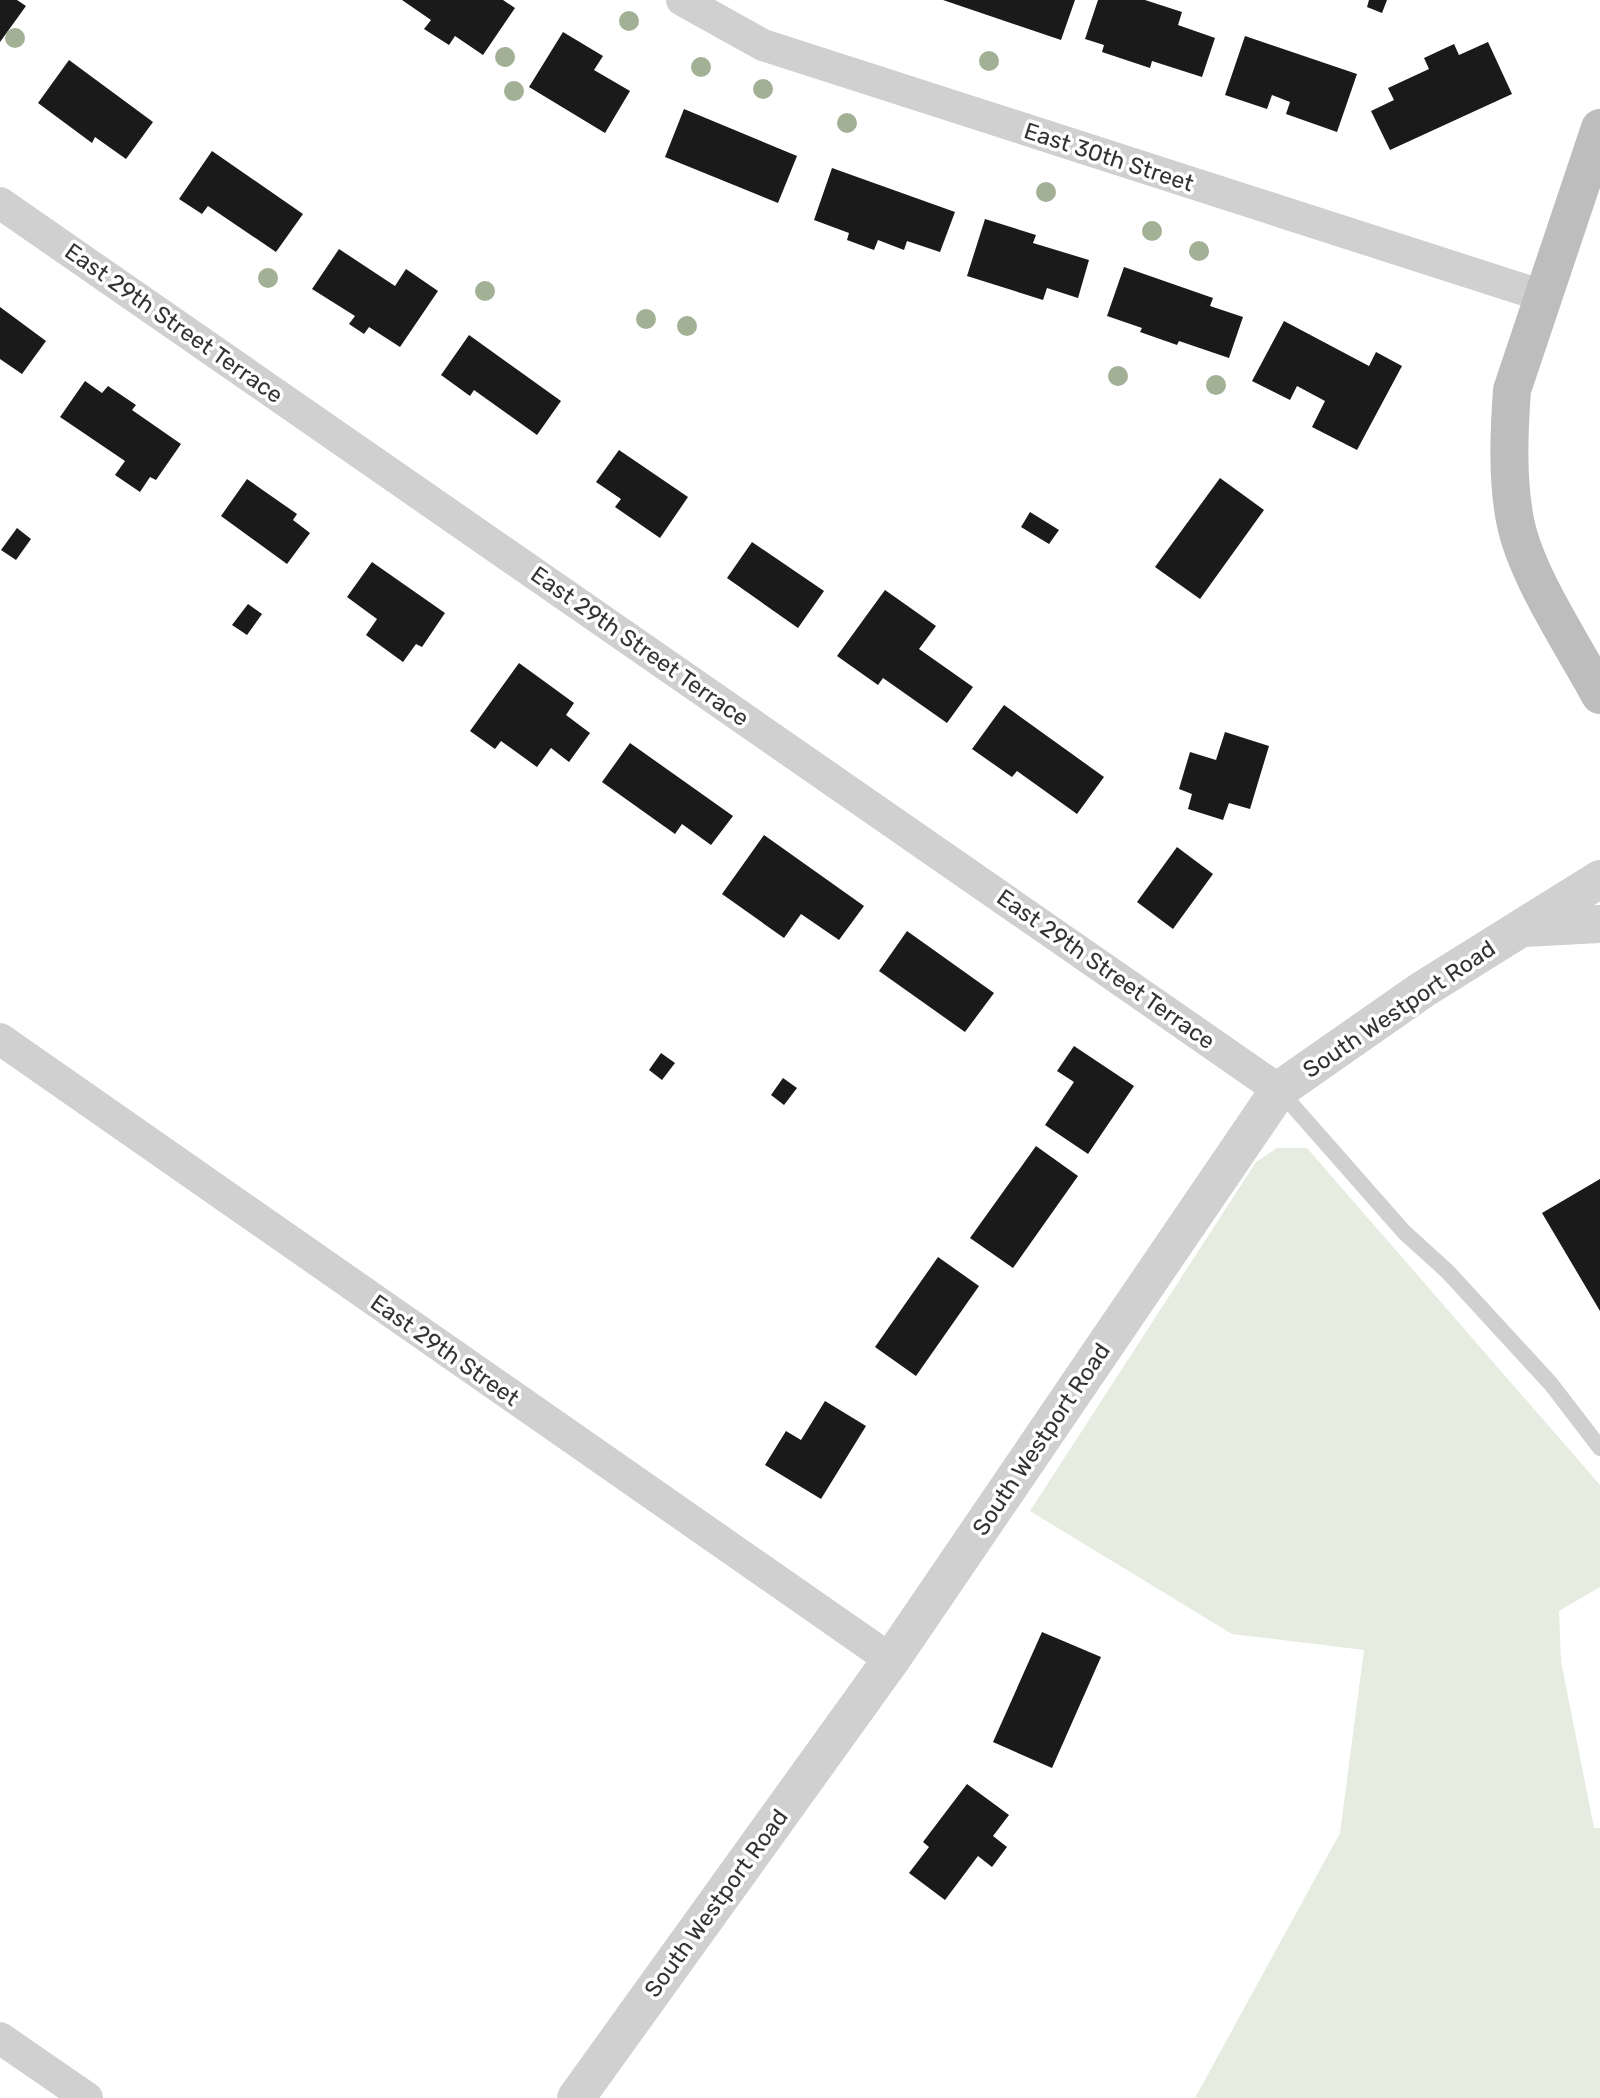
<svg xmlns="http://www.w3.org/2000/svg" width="1600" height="2098" viewBox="0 0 1600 2098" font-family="Rubik,sans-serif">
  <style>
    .green { fill: #e6ecdf }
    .building { fill: #1a1a1a }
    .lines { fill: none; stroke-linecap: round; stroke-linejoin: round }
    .service { stroke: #d0d0d0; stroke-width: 16 }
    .minor { stroke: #d0d0d0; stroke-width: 32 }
    .tertiary { stroke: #d0d0d0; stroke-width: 38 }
    .secondary { stroke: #bdbdbd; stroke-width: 38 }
    .tree { fill: #a2b095 }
    .labels { text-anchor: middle; stroke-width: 7; stroke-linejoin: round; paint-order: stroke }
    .street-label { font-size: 23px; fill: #333; stroke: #fff }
  </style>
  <rect width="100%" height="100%" fill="#fff"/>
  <path class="green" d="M1277 1148H1307L1600 1485V1587L1559 1611 1561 1661 1594 1828H1600V2098H1195L1340 1833 1364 1650 1232 1634 1030 1511 1256 1162Z"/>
  <g class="building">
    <path d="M0 0H17L26 6 0 42Z"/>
    <path d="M402 0H503L515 8 483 55 455 36 449 45 424 29 431 20Z"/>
    <path d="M943 0H1075L1061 40Z"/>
    <path d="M1098 0H1145L1182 12 1178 25 1215 38 1202 77 1152 61 1150 68 1102 52 1104 45 1085 39Z"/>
    <path d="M1369 0H1387L1382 13 1367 7Z"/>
    <path d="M563 32 603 56 594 70 630 91 605 133 529 87Z"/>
    <path d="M1245 36 1357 74 1337 132 1286 114 1290 102 1272 95 1267 109 1225 95Z"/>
    <path d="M1488 42 1512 94 1390 150 1371 111 1394 100 1388 88 1429 69 1424 58 1454 44 1459 55Z"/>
    <path d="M69 60 153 122 126 159 95 137 92 143 38 103Z"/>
    <path d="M684 109 797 156 778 203 665 157Z"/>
    <path d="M212 151 303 214 276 252 208 206 202 214 179 199Z"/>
    <path d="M832 168 955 212 940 252 907 241 904 250 878 240 874 250 847 240 849 233 814 220Z"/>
    <path d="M985 219 1036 235 1033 243 1089 260 1078 298 1047 288 1043 300 967 276Z"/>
    <path d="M339 249 395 286 406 269 438 291 400 347 369 327 364 334 349 324 355 316 312 289Z"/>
    <path d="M1124 267 1213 298 1210 306 1243 317 1229 358 1179 341 1177 345 1140 332 1142 328 1107 316Z"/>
    <path d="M0 307 46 341 22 374 0 359Z"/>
    <path d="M1284 321 1369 366 1376 352 1402 366 1357 450 1312 427 1325 401 1297 386 1290 400 1252 381Z"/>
    <path d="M469 335 561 401 537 435 474 390 470 396 441 375Z"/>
    <path d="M85 381 102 393 108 386 136 405 132 410 181 444 156 480 150 477 140 492 115 475 125 461 60 417Z"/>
    <path d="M619 450 688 497 660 538 615 507 621 499 596 482Z"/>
    <path d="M1220 478 1264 510 1200 599 1155 567Z"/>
    <path d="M247 479 297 514 293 520 310 533 287 564 221 516Z"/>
    <path d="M1030 512 1059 530 1049 544 1021 527Z"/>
    <path d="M17 528 31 539 16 560 1 550Z"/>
    <path d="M752 542 824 591 798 628 727 578Z"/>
    <path d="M372 562 445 613 422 647 416 644 403 662 366 635 377 619 347 597Z"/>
    <path d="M885 590 936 626 919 649 973 687 947 723 883 678 878 685 837 656Z"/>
    <path d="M248 604 262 614 247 635 232 625Z"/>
    <path d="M519 663 574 703 566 715 590 733 569 762 551 748 537 767 501 741 495 749 470 731Z"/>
    <path d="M1004 705 1104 777 1077 814 1017 771 1012 777 972 749Z"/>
    <path d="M1225 732 1269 746 1250 809 1229 803 1223 820 1188 809 1192 794 1179 789 1190 752 1216 760Z"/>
    <path d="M630 743 733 816 711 845 682 824 675 834 602 782Z"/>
    <path d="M764 835 864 906 839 940 801 914 784 938 722 894Z"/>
    <path d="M1177 847 1213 874 1173 929 1137 902Z"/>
    <path d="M907 931 994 993 965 1032 879 971Z"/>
    <path d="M1074 1046 1134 1086 1088 1154 1045 1125 1074 1082 1057 1071Z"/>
    <path d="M661 1053 675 1063 662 1080 649 1070Z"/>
    <path d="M783 1078 797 1088 784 1105 771 1095Z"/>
    <path d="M1036 1146 1078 1176 1013 1268 970 1238Z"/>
    <path d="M1600 1179V1311L1542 1213Z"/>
    <path d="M938 1257 979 1286 916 1376 875 1347Z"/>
    <path d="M825 1401 866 1426 821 1499 765 1465 786 1431 801 1440Z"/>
    <path d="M1042 1632 1101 1657 1052 1768 993 1742Z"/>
    <path d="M967 1784 1009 1815 993 1836 1007 1847 992 1867 978 1856 945 1900 909 1873 929 1847 923 1842Z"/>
  </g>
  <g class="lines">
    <path class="service" d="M1279 1090 1404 1232 1448 1272 1551 1384 1600 1448"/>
    <g class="minor">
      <path d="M682 0 763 45 1543 296"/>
      <path d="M0 203 1279 1090"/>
      <path d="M0 1039 891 1660"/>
      <path d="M0 2038 87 2098"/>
    </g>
    <g class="tertiary">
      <path d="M1524 928 1600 924"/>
      <path d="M576 2098 891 1660 1279 1090 1422 990 1600 879"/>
    </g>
    <path class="secondary" d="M1600 128 1512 390C1509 432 1507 478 1515 520 1525 574 1573 645 1600 695"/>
  </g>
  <g class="tree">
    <circle cx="629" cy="21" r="10"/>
    <circle cx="15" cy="38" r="10"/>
    <circle cx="505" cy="57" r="10"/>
    <circle cx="989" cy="61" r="10"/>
    <circle cx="701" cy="67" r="10"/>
    <circle cx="763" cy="89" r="10"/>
    <circle cx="514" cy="91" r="10"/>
    <circle cx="847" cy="123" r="10"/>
    <circle cx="1046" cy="192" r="10"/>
    <circle cx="1152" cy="231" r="10"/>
    <circle cx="1199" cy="251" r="10"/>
    <circle cx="268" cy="278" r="10"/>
    <circle cx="485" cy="291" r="10"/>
    <circle cx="646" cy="319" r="10"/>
    <circle cx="687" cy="326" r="10"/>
    <circle cx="1118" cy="376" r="10"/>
    <circle cx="1216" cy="385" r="10"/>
  </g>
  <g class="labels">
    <g class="street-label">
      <text transform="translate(1109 157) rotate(18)" y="8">East 30th Street</text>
      <text transform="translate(174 323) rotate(35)" y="8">East 29th Street Terrace</text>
      <text transform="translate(640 646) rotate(35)" y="8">East 29th Street Terrace</text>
      <text transform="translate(1106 969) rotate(35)" y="8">East 29th Street Terrace</text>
      <text transform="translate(1399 1009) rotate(-34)" y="8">South Westport Road</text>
      <text transform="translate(445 1350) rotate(35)" y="8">East 29th Street</text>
      <text transform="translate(1041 1439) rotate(-56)" y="8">South Westport Road</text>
      <text transform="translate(716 1903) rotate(-54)" y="8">South Westport Road</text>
    </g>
  </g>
</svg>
